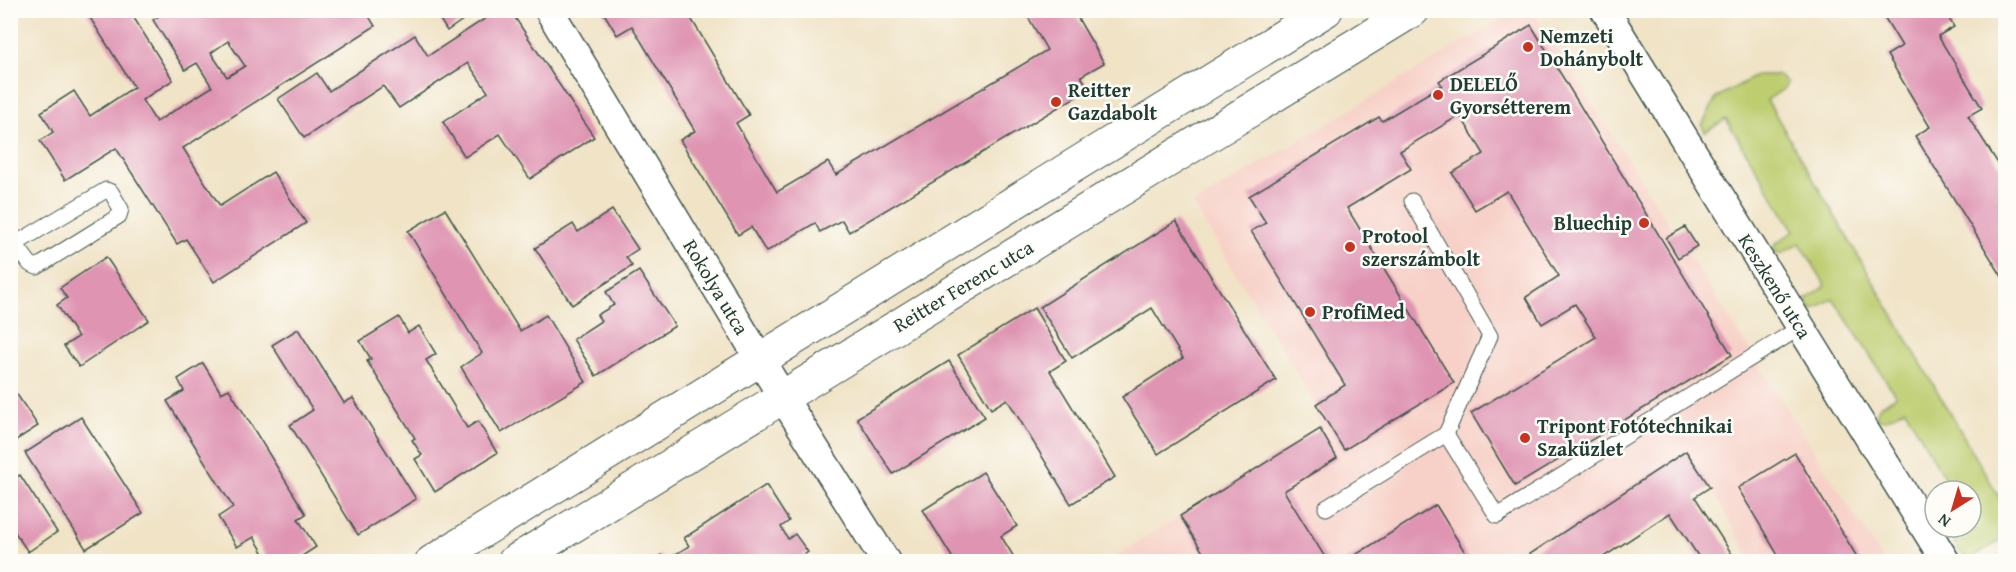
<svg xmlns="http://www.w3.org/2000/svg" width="2016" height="572" viewBox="0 0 2016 572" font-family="'Gentium Book Plus',serif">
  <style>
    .built { fill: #f7d1c8 }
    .grass { fill: #bdcd6f; stroke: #6e8552; stroke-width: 1.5 }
    .building { fill: #df94b2; fill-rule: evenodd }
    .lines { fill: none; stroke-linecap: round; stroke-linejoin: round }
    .service-casing { stroke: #3e564a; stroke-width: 17 }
    .minor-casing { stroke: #3e564a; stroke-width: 31 }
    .tertiary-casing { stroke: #3e564a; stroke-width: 35 }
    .service { stroke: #fff; stroke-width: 15 }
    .minor { stroke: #fff; stroke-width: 28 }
    .tertiary { stroke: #fff; stroke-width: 33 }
    .poi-dot { fill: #c8321e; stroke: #fdfcf7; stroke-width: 2 }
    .labels { text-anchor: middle; stroke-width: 5; stroke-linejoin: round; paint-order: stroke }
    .poi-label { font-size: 20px; font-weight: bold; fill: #1f3d34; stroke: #fdfcf7; text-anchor: start }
    .street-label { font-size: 20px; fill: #1f3d34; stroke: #fdfcf7 }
  </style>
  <rect width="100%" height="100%" fill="#fdfcf7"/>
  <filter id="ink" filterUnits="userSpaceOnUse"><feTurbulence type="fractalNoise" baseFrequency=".0167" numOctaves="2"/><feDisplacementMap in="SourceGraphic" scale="12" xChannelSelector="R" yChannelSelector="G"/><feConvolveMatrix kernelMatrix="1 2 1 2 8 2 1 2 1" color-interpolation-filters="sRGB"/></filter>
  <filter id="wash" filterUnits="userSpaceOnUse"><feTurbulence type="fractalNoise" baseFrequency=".008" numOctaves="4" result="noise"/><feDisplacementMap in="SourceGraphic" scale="24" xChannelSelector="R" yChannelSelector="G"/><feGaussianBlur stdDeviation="1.35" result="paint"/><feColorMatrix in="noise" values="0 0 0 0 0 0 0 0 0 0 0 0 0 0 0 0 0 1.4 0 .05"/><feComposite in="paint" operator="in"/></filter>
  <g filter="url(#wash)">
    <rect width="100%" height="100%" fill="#f0e3c6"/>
    <path class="built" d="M1517 10 1533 11 1884 561H1752L1710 487 1596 561 1106 562 1320 429 1316 404 1193 204Z"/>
    <path class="grass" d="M1757 75H1777L1787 82 1785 88 1767 100 2005 507V538L1969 559 1960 552 1953 542 1975 530 1971 524V491H1952L1905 409 1885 420 1875 418 1879 407 1896 396 1833 298 1813 310 1808 305 1807 299 1826 286 1800 243 1781 254 1774 252 1775 244 1794 231 1726 119 1705 132 1702 125 1716 98Z"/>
    <g id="blocks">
      <g class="building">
        <path d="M85 10H129L173 80 142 100 156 122 212 87 197 63 185 70 153 20 168 10H365L375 26 183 148 220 206 273 172 306 223 214 282 186 239 177 244 116 148 65 180 40 141 53 132 41 112 74 91 90 116 134 87ZM228 41 245 66 227 77 211 53Z"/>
        <path d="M434 10H477L447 31Z"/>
        <path d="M498 10H510L594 137 530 179 500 134 465 157 443 122 488 92 468 63 399 108 383 86 304 138 278 99 317 73 329 91 415 35 428 56Z"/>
        <path d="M602 10H686L749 115 736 123 777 192 828 162 836 175 1047 50 1024 10H1084L1076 15 1104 63 1081 76 1089 89 849 232 842 220 820 232 815 223 766 252 751 227 738 235 680 140 695 131 632 26 617 35Z"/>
        <path d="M1880 10H1944L1954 27 1938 36 1982 108 1968 116 2006 176V283L1915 136 1930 127 1887 55 1902 46Z"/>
        <path d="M1531 25 1732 355 1515 486 1471 413 1596 337 1575 304 1542 324 1526 297 1559 276 1507 191 1475 210 1452 173 1484 154 1460 115 1400 151 1411 169 1347 208 1454 383 1344 450 1316 404 1345 385 1251 231 1266 223 1249 196 1379 117 1382 121 1442 85 1439 81Z"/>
        <path d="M445 209 520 331 546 315 586 382 501 433 461 367 482 353 408 231Z"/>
        <path d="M612 210 638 249 626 257 632 266 572 305 535 248 573 224 578 232Z"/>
        <path d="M1176 221 1276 380 1158 454 1122 397 1183 358 1152 308 1072 358 1040 307Z"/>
        <path d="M1685 227 1697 246 1678 258 1666 238Z"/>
        <path d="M106 257 149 320 79 367 64 346 78 337 57 305 67 298 60 288Z"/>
        <path d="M639 271 675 326 596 376 573 339 601 321 597 315 614 305 606 292Z"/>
        <path d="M1034 308 1066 361 1050 371 1115 477 1071 504 1007 399 991 409 958 355Z"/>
        <path d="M399 317 408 333 419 326 436 354 426 360 467 428 478 421 497 453 435 492 415 459 422 455 412 440 415 438 367 361 371 359 360 341Z"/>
        <path d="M298 329 344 403 353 398 416 499 358 535 290 425 313 410 272 345Z"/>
        <path d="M949 361 985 417 893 474 857 418Z"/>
        <path d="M203 363 221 393 229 389 306 514 298 519 316 547 293 562H290L286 556 278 562H269L254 537 237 547 218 517 233 507 167 401 184 391 178 379Z"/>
        <path d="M10 384 38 426 10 444Z"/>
        <path d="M81 417 143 513 86 549 25 453Z"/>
        <path d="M1320 429 1337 458 1284 491 1328 562H1209L1180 516Z"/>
        <path d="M1686 451 1710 487 1695 497 1737 562H1702L1670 513 1596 562H1518Z"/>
        <path d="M1795 453 1860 562H1782L1738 488Z"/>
        <path d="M983 472 1017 526 1001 536 1017 562H955L923 510Z"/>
        <path d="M20 475 57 532 28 552 10 525V481Z"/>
        <path d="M766 485 789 521 781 527 788 539 795 534 808 552 801 557 803 562H651L661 555 665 561 689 546 684 538Z"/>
        <path d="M1436 505 1471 562H1344Z"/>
      </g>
    </g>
  </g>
  <g filter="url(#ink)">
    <use href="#blocks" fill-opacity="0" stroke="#3e564a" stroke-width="1.5"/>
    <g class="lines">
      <g class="service-casing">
        <g id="service">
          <path d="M1412 201 1490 336 1446 434"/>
          <path d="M10 247 106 190 111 192 121 209 119 216 37 267 30 264 16 245"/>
          <path d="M1326 508 1446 434 1497 516 1801 327"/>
        </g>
      </g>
      <g class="minor-casing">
        <g id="minor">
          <path d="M549 10 782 396 886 562"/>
          <path d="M1605 10 1946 562"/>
        </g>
      </g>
      <g class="tertiary-casing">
        <g id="tertiary">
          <path d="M432 562 1326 10"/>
          <path d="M514 562 1413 10"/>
        </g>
      </g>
      <use href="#service" class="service"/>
      <use href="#minor" class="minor"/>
      <use href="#tertiary" class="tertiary"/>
    </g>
  </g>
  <g class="poi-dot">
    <circle cx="1528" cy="47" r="6"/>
    <circle cx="1438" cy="95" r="6"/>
    <circle cx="1056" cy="102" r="6"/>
    <circle cx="1644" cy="223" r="6"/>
    <circle cx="1350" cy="247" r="6"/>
    <circle cx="1310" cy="312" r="6"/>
    <circle cx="1525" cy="438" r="6"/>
  </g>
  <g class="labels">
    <g class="poi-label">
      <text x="1540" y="43">Nemzeti<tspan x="1540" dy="23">Dohánybolt</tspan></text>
      <text x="1450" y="91">DELELŐ<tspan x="1450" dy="23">Gyorsétterem</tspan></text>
      <text x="1068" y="97">Reitter<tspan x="1068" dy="23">Gazdabolt</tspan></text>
      <text x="1632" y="230" text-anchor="end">Bluechip</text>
      <text x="1362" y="243">Protool<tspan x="1362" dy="23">szerszámbolt</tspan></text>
      <text x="1322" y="319">ProfiMed</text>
      <text x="1537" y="433">Tripont Fotótechnikai<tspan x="1537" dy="23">Szaküzlet</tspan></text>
    </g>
    <g class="street-label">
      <text transform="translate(963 286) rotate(-31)" y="7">Reitter Ferenc utca</text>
      <text transform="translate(1775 286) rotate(58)" y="7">Keszkenő utca</text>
      <text transform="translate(716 287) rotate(59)" y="7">Rokolya utca</text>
    </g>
  </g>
  <rect width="2016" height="572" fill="none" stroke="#fdfcf7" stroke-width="36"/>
  <g transform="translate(1953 509) rotate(217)"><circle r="28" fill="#fdfcf7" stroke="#a4b0a9" stroke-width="1.5"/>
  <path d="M0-4.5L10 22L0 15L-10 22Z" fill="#c8321e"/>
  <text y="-9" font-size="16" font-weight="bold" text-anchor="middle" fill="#1f3d34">N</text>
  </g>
</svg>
